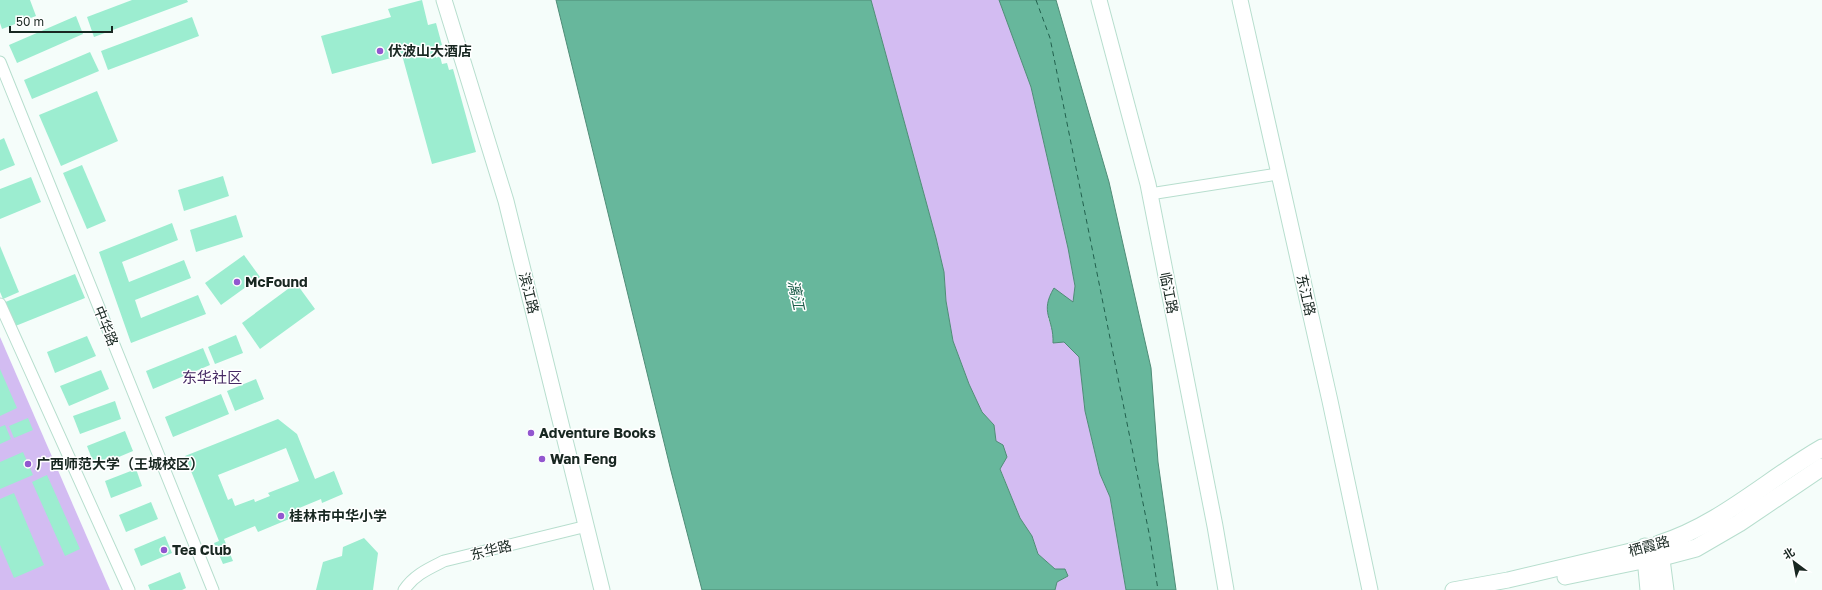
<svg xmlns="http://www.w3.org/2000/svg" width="1822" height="590" viewBox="0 0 1822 590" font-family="'Golos Text','Noto Sans SC',sans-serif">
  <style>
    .green { fill: #d3bcf2 }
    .water { fill: #67b79c; stroke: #4f8c77 }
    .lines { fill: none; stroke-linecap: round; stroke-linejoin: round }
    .ferry { stroke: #22614e; stroke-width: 1; stroke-dasharray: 5 4; stroke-linecap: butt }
    .building { fill: #9cedd0; fill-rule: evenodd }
    .street-casing { stroke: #b7dece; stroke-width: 13 }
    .secondary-casing { stroke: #b7dece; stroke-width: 17 }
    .primary-casing { stroke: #b7dece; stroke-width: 19 }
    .street { stroke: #fff; stroke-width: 11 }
    .secondary { stroke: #fff; stroke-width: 15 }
    .primary { stroke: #fff; stroke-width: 17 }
    .poi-dot { fill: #9257cf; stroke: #fff; stroke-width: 1.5 }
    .labels { text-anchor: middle; stroke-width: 3; stroke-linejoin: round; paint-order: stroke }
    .poi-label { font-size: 14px; font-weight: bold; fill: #182721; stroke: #fff; text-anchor: start }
    .street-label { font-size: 14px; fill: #182721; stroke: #fff }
    .water-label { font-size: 15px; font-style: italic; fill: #22614e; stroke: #fff }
    .neighbourhood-label { font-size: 15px; fill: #462a64; stroke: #fff }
  </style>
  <rect width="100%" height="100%" fill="#f5fdfa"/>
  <g class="green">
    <path d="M871 0H999L1031 87 1068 248 1075 286 1073 302 1048 318 1053 331V342H1064L1079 357 1085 411 1100 474 1110 497 1126 590H1055L1057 582 1068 576 1065 570 1055 569 1038 554 1032 536 1020 518 1000 468 1007 457 996 441 994 425 982 412 969 384 953 341 946 301 944 272 936 238Z"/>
    <path d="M0 337 110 590H0Z"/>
  </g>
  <g class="water">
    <path d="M556 0H871L936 238 944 272 946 301 953 341 969 384 982 412 994 425 996 441 1003 445 1007 457 1000 469 1020 518 1032 536 1038 554 1055 569H1065L1068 576 1057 582 1055 590H702L671 471Z"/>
    <path d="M999 0H1056L1109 182 1151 368 1158 462 1176 590H1126L1110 497 1100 474 1085 411 1079 357 1064 342 1053 343C1054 318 1039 313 1054 288L1073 302 1075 286 1068 248 1031 87Z"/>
  </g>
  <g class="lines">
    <path class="ferry" d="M1036 0 1050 38 1150 538 1158 590"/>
  </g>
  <g class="building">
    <path d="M0 0H30L36 16 2 29 0 23Z"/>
    <path d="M132 0H187L188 2 94 37 87 17Z"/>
    <path d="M422 0 428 25 436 23 442 45 433 48 436 58 440 56 442 64 447 63 449 70 453 69 476 152 432 164 402 55 332 74 321 36 391 17 388 9Z"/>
    <path d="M76 16 83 34 17 63 9 45Z"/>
    <path d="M192 17 199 36 108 70 101 51Z"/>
    <path d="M90 52 99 71 32 99 24 80Z"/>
    <path d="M97 91 118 141 61 166 39 115Z"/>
    <path d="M4 138 15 165 0 171V140Z"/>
    <path d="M82 165 106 221 87 229 63 173Z"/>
    <path d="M223 176 229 196 184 211 178 190Z"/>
    <path d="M31 177 41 202 0 219V189Z"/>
    <path d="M236 215 243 237 196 252 190 230Z"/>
    <path d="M172 223 178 240 122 262 129 282 184 260 191 278 135 300 141 318 198 295 206 314 131 343 99 252Z"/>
    <path d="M0 246 19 292 3 299 0 292Z"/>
    <path d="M244 255 260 277 221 305 205 283Z"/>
    <path d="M75 274 85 298 13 327 3 303Z"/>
    <path d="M296 283 315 309 260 349 242 323Z"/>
    <path d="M236 335 243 353 215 364 208 347Z"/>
    <path d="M87 336 96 356 55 373 47 352Z"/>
    <path d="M203 348 210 365 153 389 146 371Z"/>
    <path d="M0 369 17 408 0 416Z"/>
    <path d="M101 370 109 389 69 406 60 386Z"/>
    <path d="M256 379 264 399 235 411 227 391Z"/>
    <path d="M221 394 229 414 173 437 165 417Z"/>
    <path d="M115 401 121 419 80 434 73 416Z"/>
    <path d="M28 418 33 430 14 438 9 426Z"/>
    <path d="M278 419 297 434 315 479 334 471 343 494 322 503 321 499 292 511 294 517 258 532 255 526 224 539 233 561 223 564 214 543 219 541 185 456ZM286 448 299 481 268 493 270 496 255 502 254 499 235 506 232 498 228 500 218 475Z"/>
    <path d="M5 425 11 439 0 444V427Z"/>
    <path d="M125 431 133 451 95 467 87 446Z"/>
    <path d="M23 452 33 475 0 489V462Z"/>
    <path d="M136 469 142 486 111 498 105 481Z"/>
    <path d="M47 475 80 549 65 556 32 482Z"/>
    <path d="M14 493 44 565 14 578 0 545V499Z"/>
    <path d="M151 502 158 519 126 532 119 515Z"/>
    <path d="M165 536 172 553 141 566 134 549Z"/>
    <path d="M364 538 378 553 373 590H316L323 562 342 556 343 547Z"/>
    <path d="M180 572 186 588 182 590H150L148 585Z"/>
  </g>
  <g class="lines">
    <g class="street-casing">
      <g id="street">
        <path d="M0 62 213 590"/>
        <path d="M1150 194 1278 174"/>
        <path d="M0 304 129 590"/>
        <path d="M404 590C414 575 428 569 444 561L587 526"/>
      </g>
    </g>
    <g class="secondary-casing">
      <g id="secondary">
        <path d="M444 0 506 201 602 590"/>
        <path d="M1099 0 1148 184 1215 526 1226 590"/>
        <path d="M1240 0 1330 401 1370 590"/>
        <path d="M1565 577 1657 558"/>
        <path d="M1453 590 1508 580 1656 545"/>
      </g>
    </g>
    <g class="primary-casing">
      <g id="primary">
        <path d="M1645 547 1649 590"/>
        <path d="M1662 557 1696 548 1739 523 1822 467"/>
        <path d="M1665 590 1659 544C1720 525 1768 479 1822 448"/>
      </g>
    </g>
    <use href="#street" class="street"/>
    <use href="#secondary" class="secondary"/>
    <use href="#primary" class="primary"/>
  </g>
  <g class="poi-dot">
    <circle cx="380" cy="51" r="4"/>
    <circle cx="237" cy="282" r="4"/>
    <circle cx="531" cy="433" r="4"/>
    <circle cx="542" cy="459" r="4"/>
    <circle cx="28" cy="464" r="4"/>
    <circle cx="281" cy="516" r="4"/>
    <circle cx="164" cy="550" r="4"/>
  </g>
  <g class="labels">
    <g class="poi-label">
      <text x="388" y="56">伏波山大酒店</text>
      <text x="245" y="287">McFound</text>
      <text x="539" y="438">Adventure Books</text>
      <text x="550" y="464">Wan Feng</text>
      <text x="36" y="469">广西师范大学（王城校区）</text>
      <text x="289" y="521">桂林市中华小学</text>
      <text x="172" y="555">Tea Club</text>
    </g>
    <g class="street-label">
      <text transform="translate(529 293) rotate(76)" y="5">滨江路</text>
      <text transform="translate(1169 293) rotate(79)" y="5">临江路</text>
      <text transform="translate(1306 295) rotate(77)" y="5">东江路</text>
      <text transform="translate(106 326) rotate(68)" y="5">中华路</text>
      <text transform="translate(1649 546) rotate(-15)" y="5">栖霞路</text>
      <text transform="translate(491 550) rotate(-14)" y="5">东华路</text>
    </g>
    <g class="water-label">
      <text transform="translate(796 295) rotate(78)" y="5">漓江</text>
    </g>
    <g class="neighbourhood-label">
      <text x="212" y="383">东华社区</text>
    </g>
  </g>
  <g transform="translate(1794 562) rotate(328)" stroke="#ffffff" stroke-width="3" paint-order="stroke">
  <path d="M0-3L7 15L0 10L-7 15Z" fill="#182721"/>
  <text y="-6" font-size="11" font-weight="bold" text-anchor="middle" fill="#182721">北</text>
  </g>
  <path d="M10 26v6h102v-6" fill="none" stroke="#182721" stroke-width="2"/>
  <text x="16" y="26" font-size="12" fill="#182721" stroke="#ffffff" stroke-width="3" paint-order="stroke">50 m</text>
</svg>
